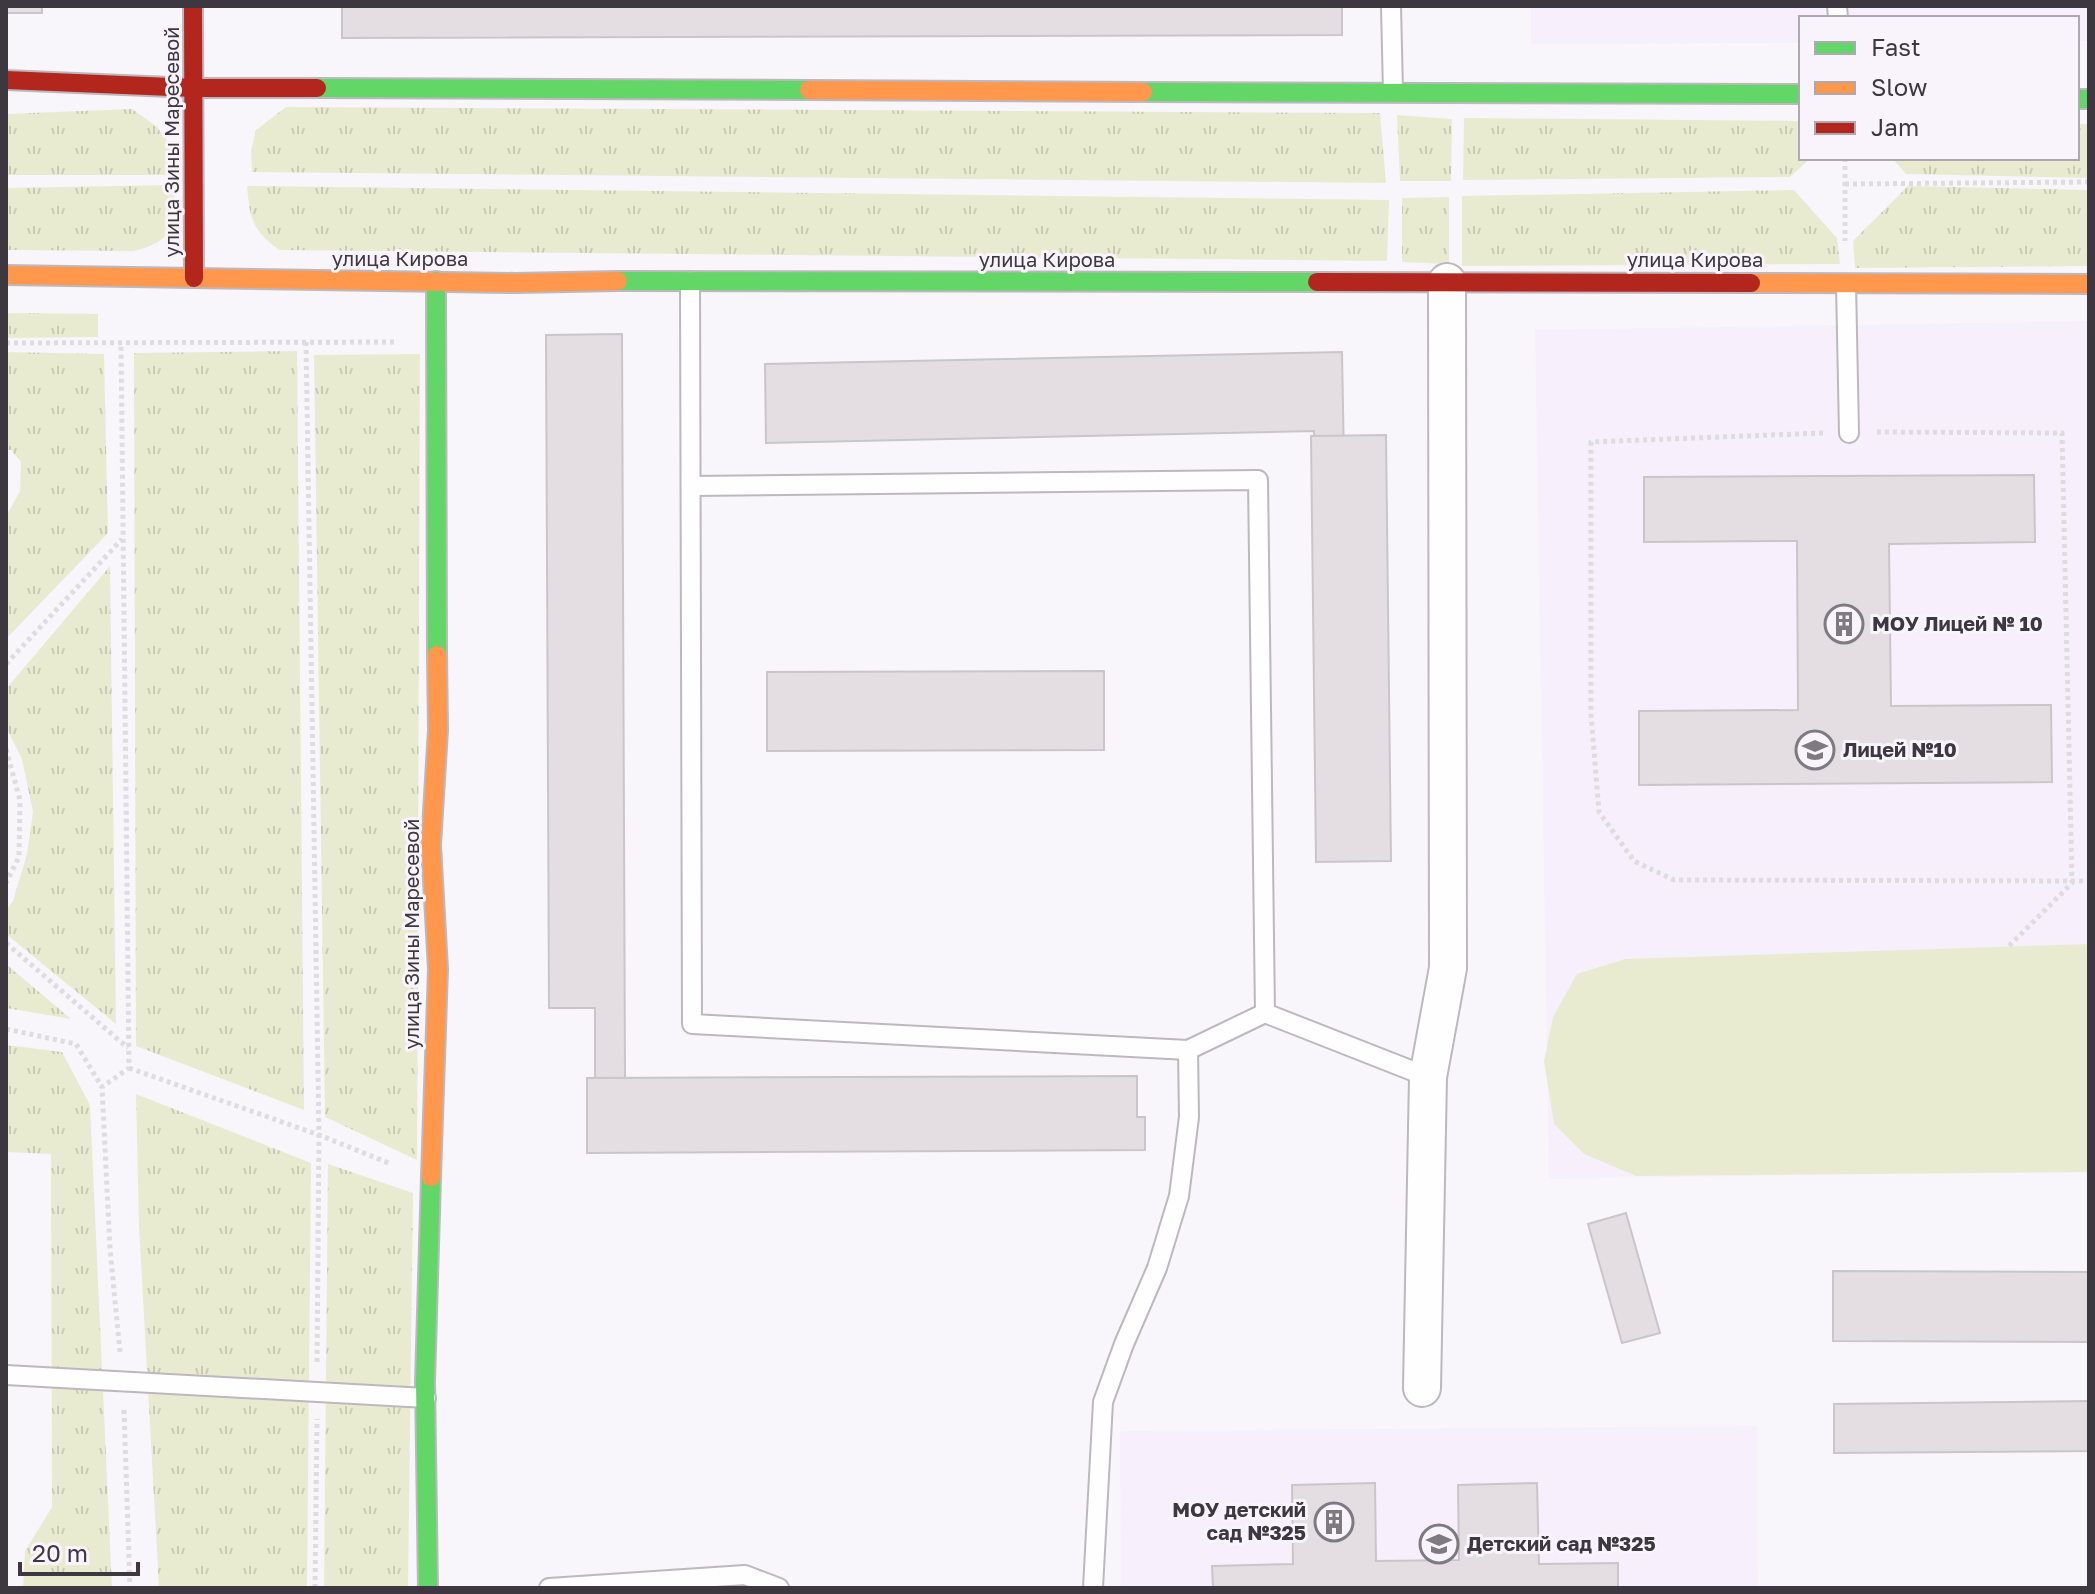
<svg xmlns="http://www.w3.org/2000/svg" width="2095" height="1594" viewBox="0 0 2095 1594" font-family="'Golos Text',sans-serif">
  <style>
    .built { fill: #f8effd }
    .grass { fill: url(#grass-tufts) }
    .garden { fill: #e9ebd1 }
    .building { fill: #e4dee2; stroke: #cbc5c9; stroke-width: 2 }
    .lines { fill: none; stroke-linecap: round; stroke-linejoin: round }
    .lane-casing { stroke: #bcb8be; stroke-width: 22 }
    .street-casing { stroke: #bcb8be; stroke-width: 40 }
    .fast-casing { stroke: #bcb8be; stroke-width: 22 }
    .slow-casing { stroke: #bcb8be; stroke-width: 22 }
    .jam-casing { stroke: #bcb8be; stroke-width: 22 }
    .path { stroke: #dedcde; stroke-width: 5; stroke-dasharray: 4 4; stroke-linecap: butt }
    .lane { stroke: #fefefe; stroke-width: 18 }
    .street { stroke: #fefefe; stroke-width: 36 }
    .fast { stroke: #63d668; stroke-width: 18 }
    .slow { stroke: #ff974d; stroke-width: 18 }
    .jam { stroke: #b3261e; stroke-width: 18 }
    .labels { text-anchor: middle; stroke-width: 6; stroke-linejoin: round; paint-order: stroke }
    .street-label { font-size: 20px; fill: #3d373f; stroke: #f9f4fc }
    .poi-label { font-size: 20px; font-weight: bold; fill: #3d373f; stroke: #f9f4fc; text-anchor: start }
  </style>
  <defs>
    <pattern id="grass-tufts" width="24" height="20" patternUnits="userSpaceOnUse" patternTransform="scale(2)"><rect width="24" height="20" fill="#e9ebd1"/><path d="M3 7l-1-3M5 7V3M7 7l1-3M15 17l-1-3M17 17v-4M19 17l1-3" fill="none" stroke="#c9cab4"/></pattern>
  </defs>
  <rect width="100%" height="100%" fill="#f8f6fa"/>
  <g class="built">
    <path d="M1531 6H2089V41H2077V18H1801V43L1531 44Z"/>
    <path d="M2089 321V1171L1549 1179 1535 330Z"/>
    <path d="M1757 1426 1758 1588H1121L1120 1431Z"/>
  </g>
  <g class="grass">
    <path d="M286 107 1380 113 1386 183 252 172 251 151 256 130Z"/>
    <path d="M132 109 156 126 175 151V175H6V114Z"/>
    <path d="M1397 115 1452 119 1451 181H1400Z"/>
    <path d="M1464 118 1801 121V158H1811L1790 177 1463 180Z"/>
    <path d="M2077 124H2089V178L1906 174 1892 158H2077Z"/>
    <path d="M173 185C179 223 174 242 133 251L6 250V188Z"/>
    <path d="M247 186 1389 200 1387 261 279 250C252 229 250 220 247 186Z"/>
    <path d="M1908 186 2089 190V266L1855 268 1853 241Z"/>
    <path d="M1794 190 1837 238 1840 264 1462 266V196Z"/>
    <path d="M1449 197V264L1402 262V198Z"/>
    <path d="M6 313 98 314V337L6 338Z"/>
    <path d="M297 351 304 1110 136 1046 134 353Z"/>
    <path d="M6 352 104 354 108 533 6 639V512L9 511 20 491 21 462 11 450H6Z"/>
    <path d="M420 354 417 1160 325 1117 314 355Z"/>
    <path d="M110 566 116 1024 6 934V910L13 901 27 854 33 812 22 759 6 727V689Z"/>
    <path d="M6 964 71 1019 6 1008Z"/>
    <path d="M6 1045 62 1052 90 1105 112 1588H23L25 1551 52 1507 51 1154 6 1152Z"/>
    <path d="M136 1094 311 1163 307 1588H159L139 1226Z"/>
    <path d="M328 1164 413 1193 408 1588H324Z"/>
  </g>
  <path class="garden" d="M2089 944V1172L1636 1176 1584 1154 1554 1124 1544 1061 1553 1017 1577 974 1625 959Z"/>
  <g class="building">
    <rect x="6" y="6" width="36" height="7"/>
    <path d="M342 6H1342V35L342 38Z"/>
    <path d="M622 334 625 1078H595V1008H549L546 335Z"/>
    <path d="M1342 352 1344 463H1315L1314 431 766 443 765 364Z"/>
    <path d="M1386 435 1391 861 1316 862 1311 436Z"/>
    <path d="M2034 475 2035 542 1889 544 1891 706 2051 705 2052 782 1639 785V711L1798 710 1797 541 1644 542V477Z"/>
    <path d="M1104 671V750L767 751V672Z"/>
    <path d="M1137 1076V1117H1145V1150L587 1153V1078Z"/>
    <path d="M1626 1213 1660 1333 1622 1343 1588 1224Z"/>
    <path d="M1833 1271 2089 1272V1342L1833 1341Z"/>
    <path d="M2089 1401V1451L1834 1453V1404Z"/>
    <path d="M1375 1483 1376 1561 1459 1560 1458 1485 1537 1483 1539 1564 1618 1563V1588H1213L1212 1566 1293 1564 1292 1485Z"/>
  </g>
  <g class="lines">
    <g class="lane-casing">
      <g id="lane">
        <path d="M1391 6 1393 92"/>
        <path d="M1837 6 1838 18"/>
        <path d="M690 281 692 1024 1188 1050 1265 1013 1428 1077"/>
        <path d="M1846 284 1849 433"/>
        <path d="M691 486 1258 480 1265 1013"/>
        <path d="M6 1375 426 1398"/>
        <path d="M549 1588 745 1575 779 1588"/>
        <path d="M1093 1588 1103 1402 1124 1344 1157 1268 1179 1196 1189 1117 1188 1050"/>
      </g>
    </g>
    <g class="street-casing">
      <path id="street" d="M1422 1388 1428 1077 1448 968 1447 282"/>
    </g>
    <g class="fast-casing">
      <g id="fast">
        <path d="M317 88 809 90"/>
        <path d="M1143 92 1801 94"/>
        <path d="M2077 99H2089"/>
        <path d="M436 281 437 655"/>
        <path d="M618 281 1317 282"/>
        <path d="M428 1588 425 1382 431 1177"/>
      </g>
    </g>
    <g class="slow-casing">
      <g id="slow">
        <path d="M809 90 1143 92"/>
        <path d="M6 275 516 283 618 281"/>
        <path d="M1751 283 2089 284"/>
        <path d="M431 1177 438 969 431 845 438 730 437 655"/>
      </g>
    </g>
    <g class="jam-casing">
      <g id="jam">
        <path d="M193 6 194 278"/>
        <path d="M6 80 194 88H317"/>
        <path d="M1317 282 1751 283"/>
      </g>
    </g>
    <g class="path">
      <path d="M1845 158V241"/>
      <path d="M1845 184 2089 182"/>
      <path d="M306 342 319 1135 317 1365"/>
      <path d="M6 343 397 342"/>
      <path d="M1877 432 2062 433 2072 883 2009 946"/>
      <path d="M1823 433 1591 442V714L1599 812 1634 861 1674 880 2089 881"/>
      <path d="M6 664 122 539"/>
      <path d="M6 749 20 800 19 857 6 883"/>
      <path d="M6 943 128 1048"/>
      <path d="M6 1029 76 1044 102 1087"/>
      <path d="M129 1068 319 1135 391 1164"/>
      <path d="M120 1352 110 1249 102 1087 129 1068 121 343"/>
      <path d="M124 1410 130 1588"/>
      <path d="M315 1588 317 1419"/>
    </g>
    <use href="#lane" class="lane"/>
    <use href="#street" class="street"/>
    <use href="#fast" class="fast"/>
    <use href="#slow" class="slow"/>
    <use href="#jam" class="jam"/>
  </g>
  <defs>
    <g id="building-ring" transform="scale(2)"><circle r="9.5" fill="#f9f4fc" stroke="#7e7a80" stroke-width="1.5"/><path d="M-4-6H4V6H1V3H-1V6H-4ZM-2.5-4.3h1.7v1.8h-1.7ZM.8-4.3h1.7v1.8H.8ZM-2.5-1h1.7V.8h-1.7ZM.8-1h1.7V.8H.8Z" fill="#7e7a80"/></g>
    <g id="school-ring" transform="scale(2)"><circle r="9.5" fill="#f9f4fc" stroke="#7e7a80" stroke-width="1.5"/><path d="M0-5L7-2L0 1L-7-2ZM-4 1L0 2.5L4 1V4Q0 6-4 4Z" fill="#7e7a80"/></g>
  </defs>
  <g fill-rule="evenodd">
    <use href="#building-ring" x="1844" y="624"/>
    <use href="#school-ring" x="1815" y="750"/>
    <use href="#building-ring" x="1334" y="1522"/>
    <use href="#school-ring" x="1439" y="1544"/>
  </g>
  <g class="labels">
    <g class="street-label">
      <text transform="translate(172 142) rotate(-90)" y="7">улица Зины Маресевой</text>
      <text x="400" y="266">улица Кирова</text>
      <text x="1047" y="267">улица Кирова</text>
      <text x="1695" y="267">улица Кирова</text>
      <text transform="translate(412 934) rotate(-90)" y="7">улица Зины Маресевой</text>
    </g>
    <g class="poi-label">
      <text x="1872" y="631">МОУ Лицей № 10</text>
      <text x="1843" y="757">Лицей №10</text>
      <text x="1306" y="1517" text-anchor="end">МОУ детский<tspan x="1306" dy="23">сад №325</tspan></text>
      <text x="1467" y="1551">Детский сад №325</text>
    </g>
  </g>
  <rect width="2095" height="1594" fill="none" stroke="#3d373f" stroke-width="16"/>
  <rect x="1799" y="16" width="280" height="144" fill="#f9f4fc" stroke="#aea8b0" stroke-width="2"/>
  <rect x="1815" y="42" width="40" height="12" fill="#63d668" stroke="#aea8b0" stroke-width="2"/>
  <text x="1871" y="56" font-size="24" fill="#3d373f">Fast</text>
  <rect x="1815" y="82" width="40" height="12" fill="#ff974d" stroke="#aea8b0" stroke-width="2"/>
  <text x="1871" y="96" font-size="24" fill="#3d373f">Slow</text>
  <rect x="1815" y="122" width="40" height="12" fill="#b3261e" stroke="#aea8b0" stroke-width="2"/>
  <text x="1871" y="136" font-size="24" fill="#3d373f">Jam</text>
  <path d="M20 1562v12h118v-12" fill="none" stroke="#3d373f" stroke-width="4"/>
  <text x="32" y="1562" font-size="24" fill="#3d373f" stroke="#f9f4fc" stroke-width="6" paint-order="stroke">20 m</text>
</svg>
